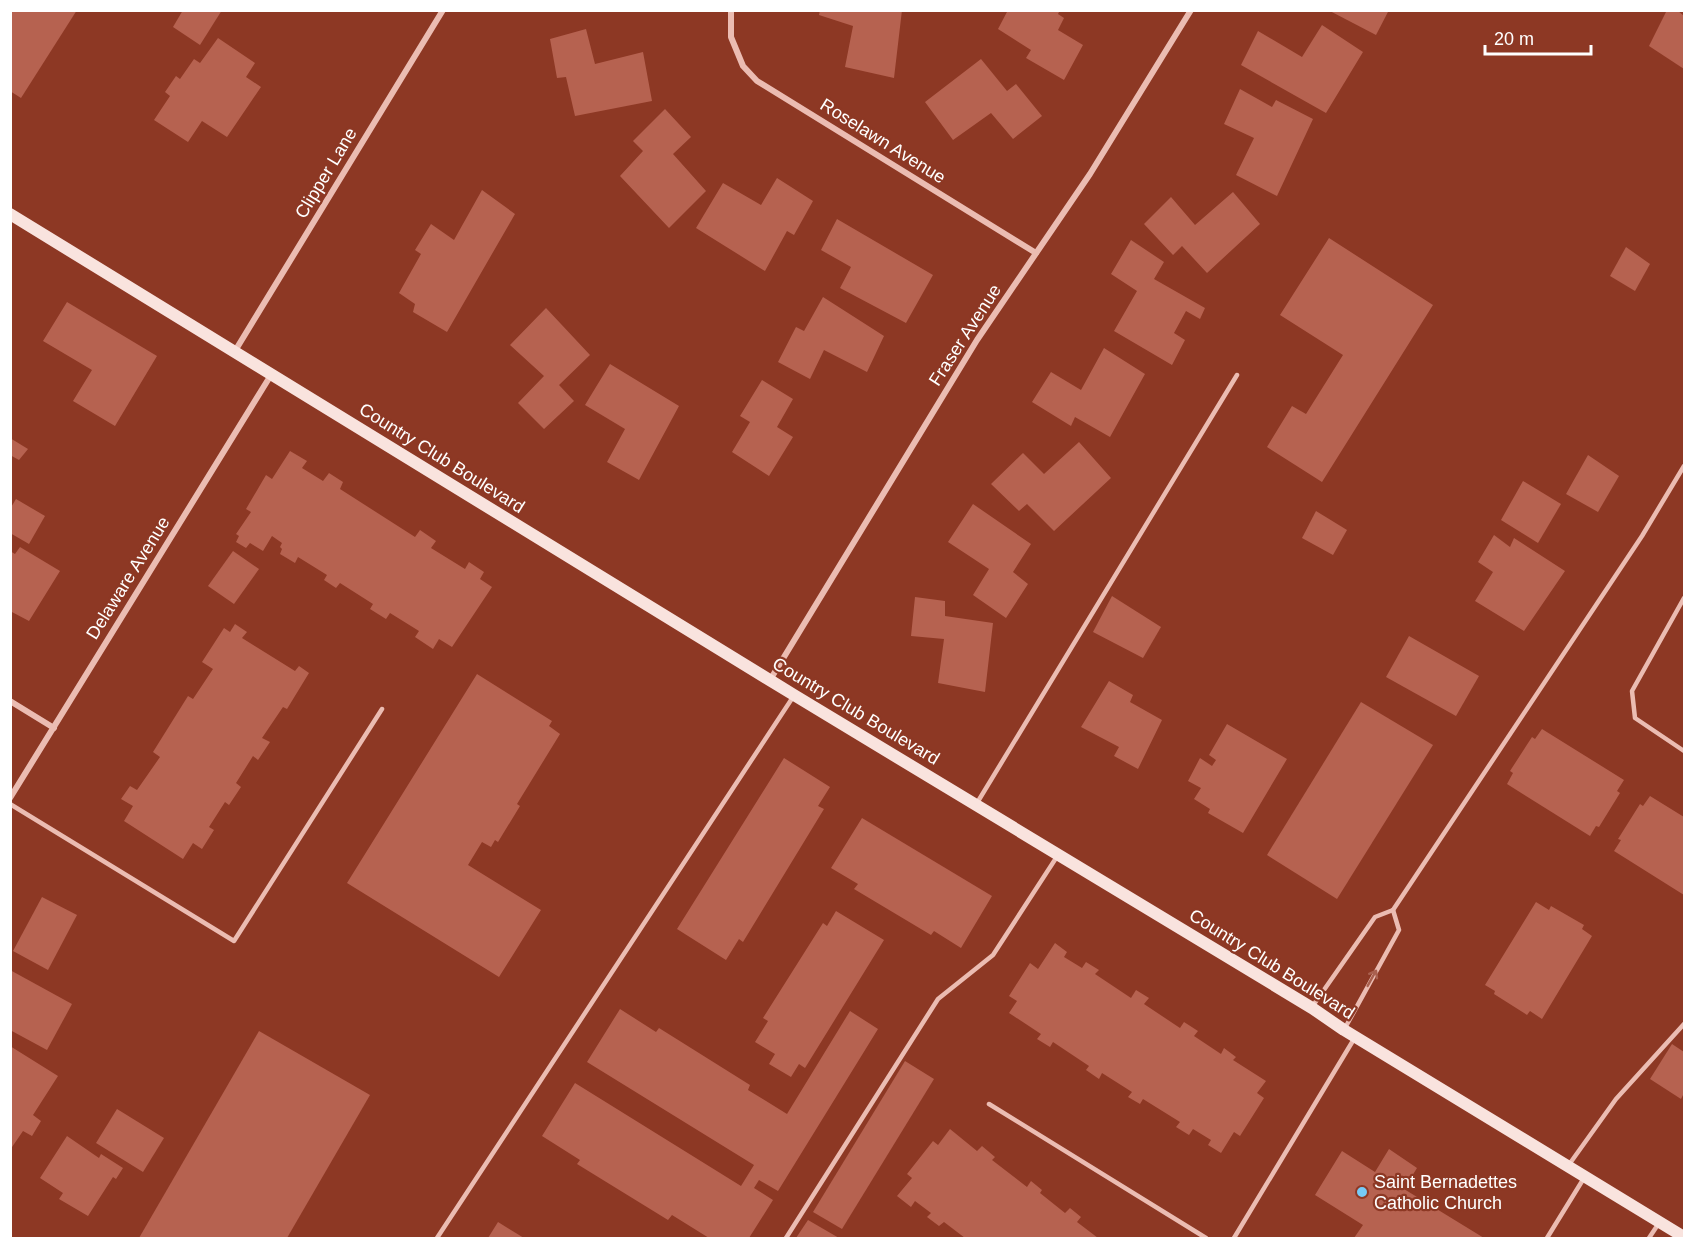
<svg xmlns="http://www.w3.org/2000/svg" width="1695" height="1249" viewBox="0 0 1695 1249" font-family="Arial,sans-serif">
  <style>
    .building { fill: #b66250 }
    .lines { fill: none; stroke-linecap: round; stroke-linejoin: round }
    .lane { stroke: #ebbcb2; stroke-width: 4.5 }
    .street { stroke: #ebbcb2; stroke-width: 6 }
    .secondary { stroke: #f9e3de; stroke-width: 12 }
    .oneway { stroke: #a9604f }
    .poi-dot { fill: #76caf6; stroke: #8d3824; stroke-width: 2 }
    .labels { text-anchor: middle; stroke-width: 4.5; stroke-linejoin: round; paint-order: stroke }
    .street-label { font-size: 18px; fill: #fff; stroke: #8d3824 }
    .poi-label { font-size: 18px; fill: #fff; stroke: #8d3824; text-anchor: start }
  </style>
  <rect width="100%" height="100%" fill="#8d3824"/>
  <g class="building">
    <path d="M10 10H77L21 98 10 91Z"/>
    <path d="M183 10H222L200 45 173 27Z"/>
    <path d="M820 10H902L894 78 845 67 853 26 819 15Z"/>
    <path d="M1008 10H1060L1058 14 1064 18 1058 30 1083 45 1064 80 1026 58 1031 50 998 29Z"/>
    <path d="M1328 10H1389L1376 35Z"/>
    <path d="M1667 10H1677L1684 16V69L1649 46Z"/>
    <path d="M1322 25 1363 52 1326 113 1241 65 1258 31 1302 57Z"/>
    <path d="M586 29 595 64 643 52 652 101 575 116 566 77 557 78 550 39Z"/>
    <path d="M218 38 255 63 246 77 261 87 227 137 202 121 188 142 154 120 170 96 165 92 176 76 180 79 194 59 200 63Z"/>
    <path d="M981 59 1007 91 1016 84 1042 116 1013 139 991 113 953 140 925 102Z"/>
    <path d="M1240 89 1272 107 1276 100 1313 119 1277 196 1236 175 1254 138 1224 124Z"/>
    <path d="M665 109 691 137 673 154 706 191 669 228 620 176 643 151 633 141Z"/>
    <path d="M777 178 813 201 794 235 787 231 765 271 696 228 723 183 761 205Z"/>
    <path d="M482 190 515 214 447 332 413 312 415 304 399 293 421 254 415 250 431 224 454 240Z"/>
    <path d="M1233 192 1260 224 1207 273 1182 246 1173 255 1144 224 1171 197 1195 225Z"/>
    <path d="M837 219 933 275 906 323 840 288 851 267 821 250Z"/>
    <path d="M1329 238 1433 305 1322 482 1267 447 1292 406 1306 414 1343 355 1280 315Z"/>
    <path d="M1131 240 1164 262 1154 279 1205 308 1200 319 1186 311 1174 333 1185 340 1172 365 1114 331 1137 291 1111 274Z"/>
    <path d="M1626 247 1650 264 1635 291 1610 276Z"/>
    <path d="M823 297 884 336 867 372 824 350 810 379 778 362 796 327 804 331Z"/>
    <path d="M67 302 157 356 115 426 73 401 92 370 43 341Z"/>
    <path d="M546 308 590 355 559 385 574 401 544 429 518 403 544 376 510 345Z"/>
    <path d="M1104 348 1145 374 1110 437 1075 417 1071 426 1032 402 1051 372 1081 390Z"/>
    <path d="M610 364 679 406 639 480 607 462 625 429 585 405Z"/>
    <path d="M762 380 793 399 777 427 793 437 769 476 732 452 750 422 740 416Z"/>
    <path d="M10 438 28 449 19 460 10 455Z"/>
    <path d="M1079 442 1111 478 1054 531 1027 504 1019 511 991 484 1023 453 1044 474Z"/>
    <path d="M290 451 307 461 302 468 323 481 329 473 343 482 340 489 415 537 420 530 436 541 431 548 465 569 469 562 484 572 480 579 492 587 452 647 439 639 433 649 415 637 419 631 390 613 386 619 370 609 373 604 340 583 336 588 324 580 327 575 298 557 295 563 280 554 282 549 280 547 282 543 272 536 263 551 250 543 246 548 236 542 239 536 236 534 251 512 246 509 266 475 272 479Z"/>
    <path d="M1588 455 1619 476 1598 512 1566 494Z"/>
    <path d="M1523 481 1561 504 1538 543 1501 520Z"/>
    <path d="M16 499 45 516 29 544 10 533V509Z"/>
    <path d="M973 504 1031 544 1013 572 1028 584 1006 618 973 595 989 569 948 542Z"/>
    <path d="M1316 511 1347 530 1333 555 1302 538Z"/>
    <path d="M1494 535 1510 547 1514 538 1565 571 1524 631 1475 601 1493 572 1478 562Z"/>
    <path d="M20 547 60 571 29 621 10 611V551L15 554Z"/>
    <path d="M233 551 259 569 234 604 208 586Z"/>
    <path d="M1112 596 1161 627 1143 658 1093 632Z"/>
    <path d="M915 597 945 601V616L993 623 985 692 938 683 944 639 911 636Z"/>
    <path d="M235 624 247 632 242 638 295 671 299 666 309 673 287 709 283 707 262 738 270 742 258 760 253 756 236 783 241 787 229 805 225 802 209 827 214 830 202 849 193 843 183 859 124 821 133 806 121 799 130 786 137 790 160 757 153 752 188 696 193 699 213 669 202 662 224 628 230 632Z"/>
    <path d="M1409 636 1479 676 1456 716 1386 677Z"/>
    <path d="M477 674 552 721 549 726 560 734 517 804 520 806 498 842 495 840 491 847 482 842 468 865 541 910 499 977 347 883Z"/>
    <path d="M1109 681 1133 695 1130 702 1162 720 1138 769 1114 756 1119 747 1081 727Z"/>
    <path d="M1361 702 1433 745 1337 899 1267 855Z"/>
    <path d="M1227 724 1287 759 1243 833 1208 813 1210 809 1194 799 1201 788 1188 781 1200 758 1212 766 1216 760 1209 755Z"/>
    <path d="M1542 729 1624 780 1617 791 1620 793 1599 827 1596 826 1590 836 1507 784 1513 773 1510 771 1532 737 1535 739Z"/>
    <path d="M784 758 830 787 818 806 824 809 743 942 739 939 726 960 677 929Z"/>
    <path d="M1650 796 1684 817V895L1614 851 1621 840 1618 839 1640 804 1643 806Z"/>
    <path d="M862 818 992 896 961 948 934 931 931 935 854 889 858 884 831 868Z"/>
    <path d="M42 897 77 915 48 970 13 951Z"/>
    <path d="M1536 902 1549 910 1551 906 1584 925 1582 929 1592 936 1542 1019 1530 1011 1527 1015 1494 994 1495 991 1485 985Z"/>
    <path d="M836 911 884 940 805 1068 799 1064 791 1077 769 1064 775 1054 755 1042 768 1021 763 1018 823 923 827 926Z"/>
    <path d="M1055 943 1067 952 1064 957 1082 968 1086 962 1099 970 1095 974 1131 998 1136 990 1149 998 1144 1004 1180 1028 1184 1022 1198 1031 1194 1036 1221 1054 1224 1048 1236 1057 1233 1060 1266 1081 1257 1093 1264 1098 1240 1136 1234 1132 1221 1153 1208 1145 1211 1140 1193 1129 1189 1135 1176 1127 1180 1122 1143 1099 1140 1104 1128 1097 1132 1092 1102 1073 1099 1079 1086 1070 1089 1066 1053 1042 1050 1047 1037 1039 1041 1034 1009 1013 1017 1001 1009 996 1030 963 1038 969Z"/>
    <path d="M10 970 72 1004 47 1050 10 1030Z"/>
    <path d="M620 1009 656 1032 659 1028 750 1085 748 1090 787 1114 850 1011 878 1029 778 1191 759 1180 754 1188 773 1200 749 1238H709L672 1215 668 1220 577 1164 580 1160 542 1136 575 1083 741 1186 754 1165 587 1062Z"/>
    <path d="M259 1031 370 1095 287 1238H139Z"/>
    <path d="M1672 1044 1684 1052V1093L1681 1099 1650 1079Z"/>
    <path d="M10 1046 58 1076 33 1115 41 1121 32 1136 23 1131 10 1150Z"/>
    <path d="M905 1061 934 1079 842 1229 813 1212Z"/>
    <path d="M117 1109 164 1138 143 1172 96 1143Z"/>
    <path d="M950 1129 977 1151 982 1146 995 1157 992 1160 1027 1187 1031 1181 1042 1190 1040 1193 1065 1213 1070 1208 1081 1217 1077 1222 1098 1238H965L944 1222 939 1226 927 1217 931 1213 915 1201 911 1207 897 1196 912 1178 907 1174 933 1141 938 1145Z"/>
    <path d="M67 1136 99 1158 101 1154 123 1168 116 1179 113 1177 88 1216 59 1199 63 1193 40 1178Z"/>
    <path d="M1389 1149 1417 1168 1404 1189 1484 1238H1354L1363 1225 1315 1195 1342 1151 1375 1172Z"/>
    <path d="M808 1220 839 1238H796Z"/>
    <path d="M498 1222 524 1238H488Z"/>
  </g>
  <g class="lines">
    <g class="lane">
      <path d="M1684 598 1632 691 1635 718 1684 751"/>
      <path d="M977 803 1237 375"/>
      <path d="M10 804 234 941 382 709"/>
      <path d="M1312 1007 1375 917 1393 910 1642 536 1684 466"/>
      <path d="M1345 1028 1399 930 1393 910"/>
      <path d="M989 1104 1206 1238"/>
      <path d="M1568 1166 1616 1099 1684 1024"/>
      <path d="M437 1238 793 697"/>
      <path d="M786 1238 938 999 993 955 1058 855"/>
      <path d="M1234 1238 1354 1039"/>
      <path d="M1547 1238 1584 1178"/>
      <path d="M1649 1238 1659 1223"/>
    </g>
    <g class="street">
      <path d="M731 10V37L743 66 757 81 1036 253"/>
      <path d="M235 351 443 10"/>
      <path d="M770 680 977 340 1090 174 1191 10"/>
      <path d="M10 701 54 728"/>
      <path d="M10 798 271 375"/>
    </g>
    <path class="secondary" d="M10 214 794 695 1312 1008 1344 1030 1684 1237"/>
  </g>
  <defs><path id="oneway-shaft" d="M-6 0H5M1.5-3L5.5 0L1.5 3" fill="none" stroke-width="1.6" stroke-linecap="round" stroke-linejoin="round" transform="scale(1.5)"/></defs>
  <use class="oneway" href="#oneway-shaft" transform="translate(1372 978) rotate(-61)"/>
  <circle class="poi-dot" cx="1362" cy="1192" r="6"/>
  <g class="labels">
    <g class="street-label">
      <text transform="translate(883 141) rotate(32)" y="6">Roselawn Avenue</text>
      <text transform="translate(326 173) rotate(-59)" y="6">Clipper Lane</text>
      <text transform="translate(965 335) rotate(-57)" y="6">Fraser Avenue</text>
      <text transform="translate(442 458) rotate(32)" y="6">Country Club Boulevard</text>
      <text transform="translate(128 578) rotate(-58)" y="6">Delaware Avenue</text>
      <text transform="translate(856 711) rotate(31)" y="6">Country Club Boulevard</text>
      <text transform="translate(1272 964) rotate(32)" y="6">Country Club Boulevard</text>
    </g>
    <g class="poi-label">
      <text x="1374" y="1188">Saint Bernadettes<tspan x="1374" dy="21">Catholic Church</tspan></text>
    </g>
  </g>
  <rect width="1695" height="1249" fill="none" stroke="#ffffff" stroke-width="24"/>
  <path d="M1485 45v9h106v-9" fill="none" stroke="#ffffff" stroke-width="3"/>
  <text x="1494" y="45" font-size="18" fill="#ffffff" stroke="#8d3824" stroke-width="4.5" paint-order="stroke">20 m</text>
</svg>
